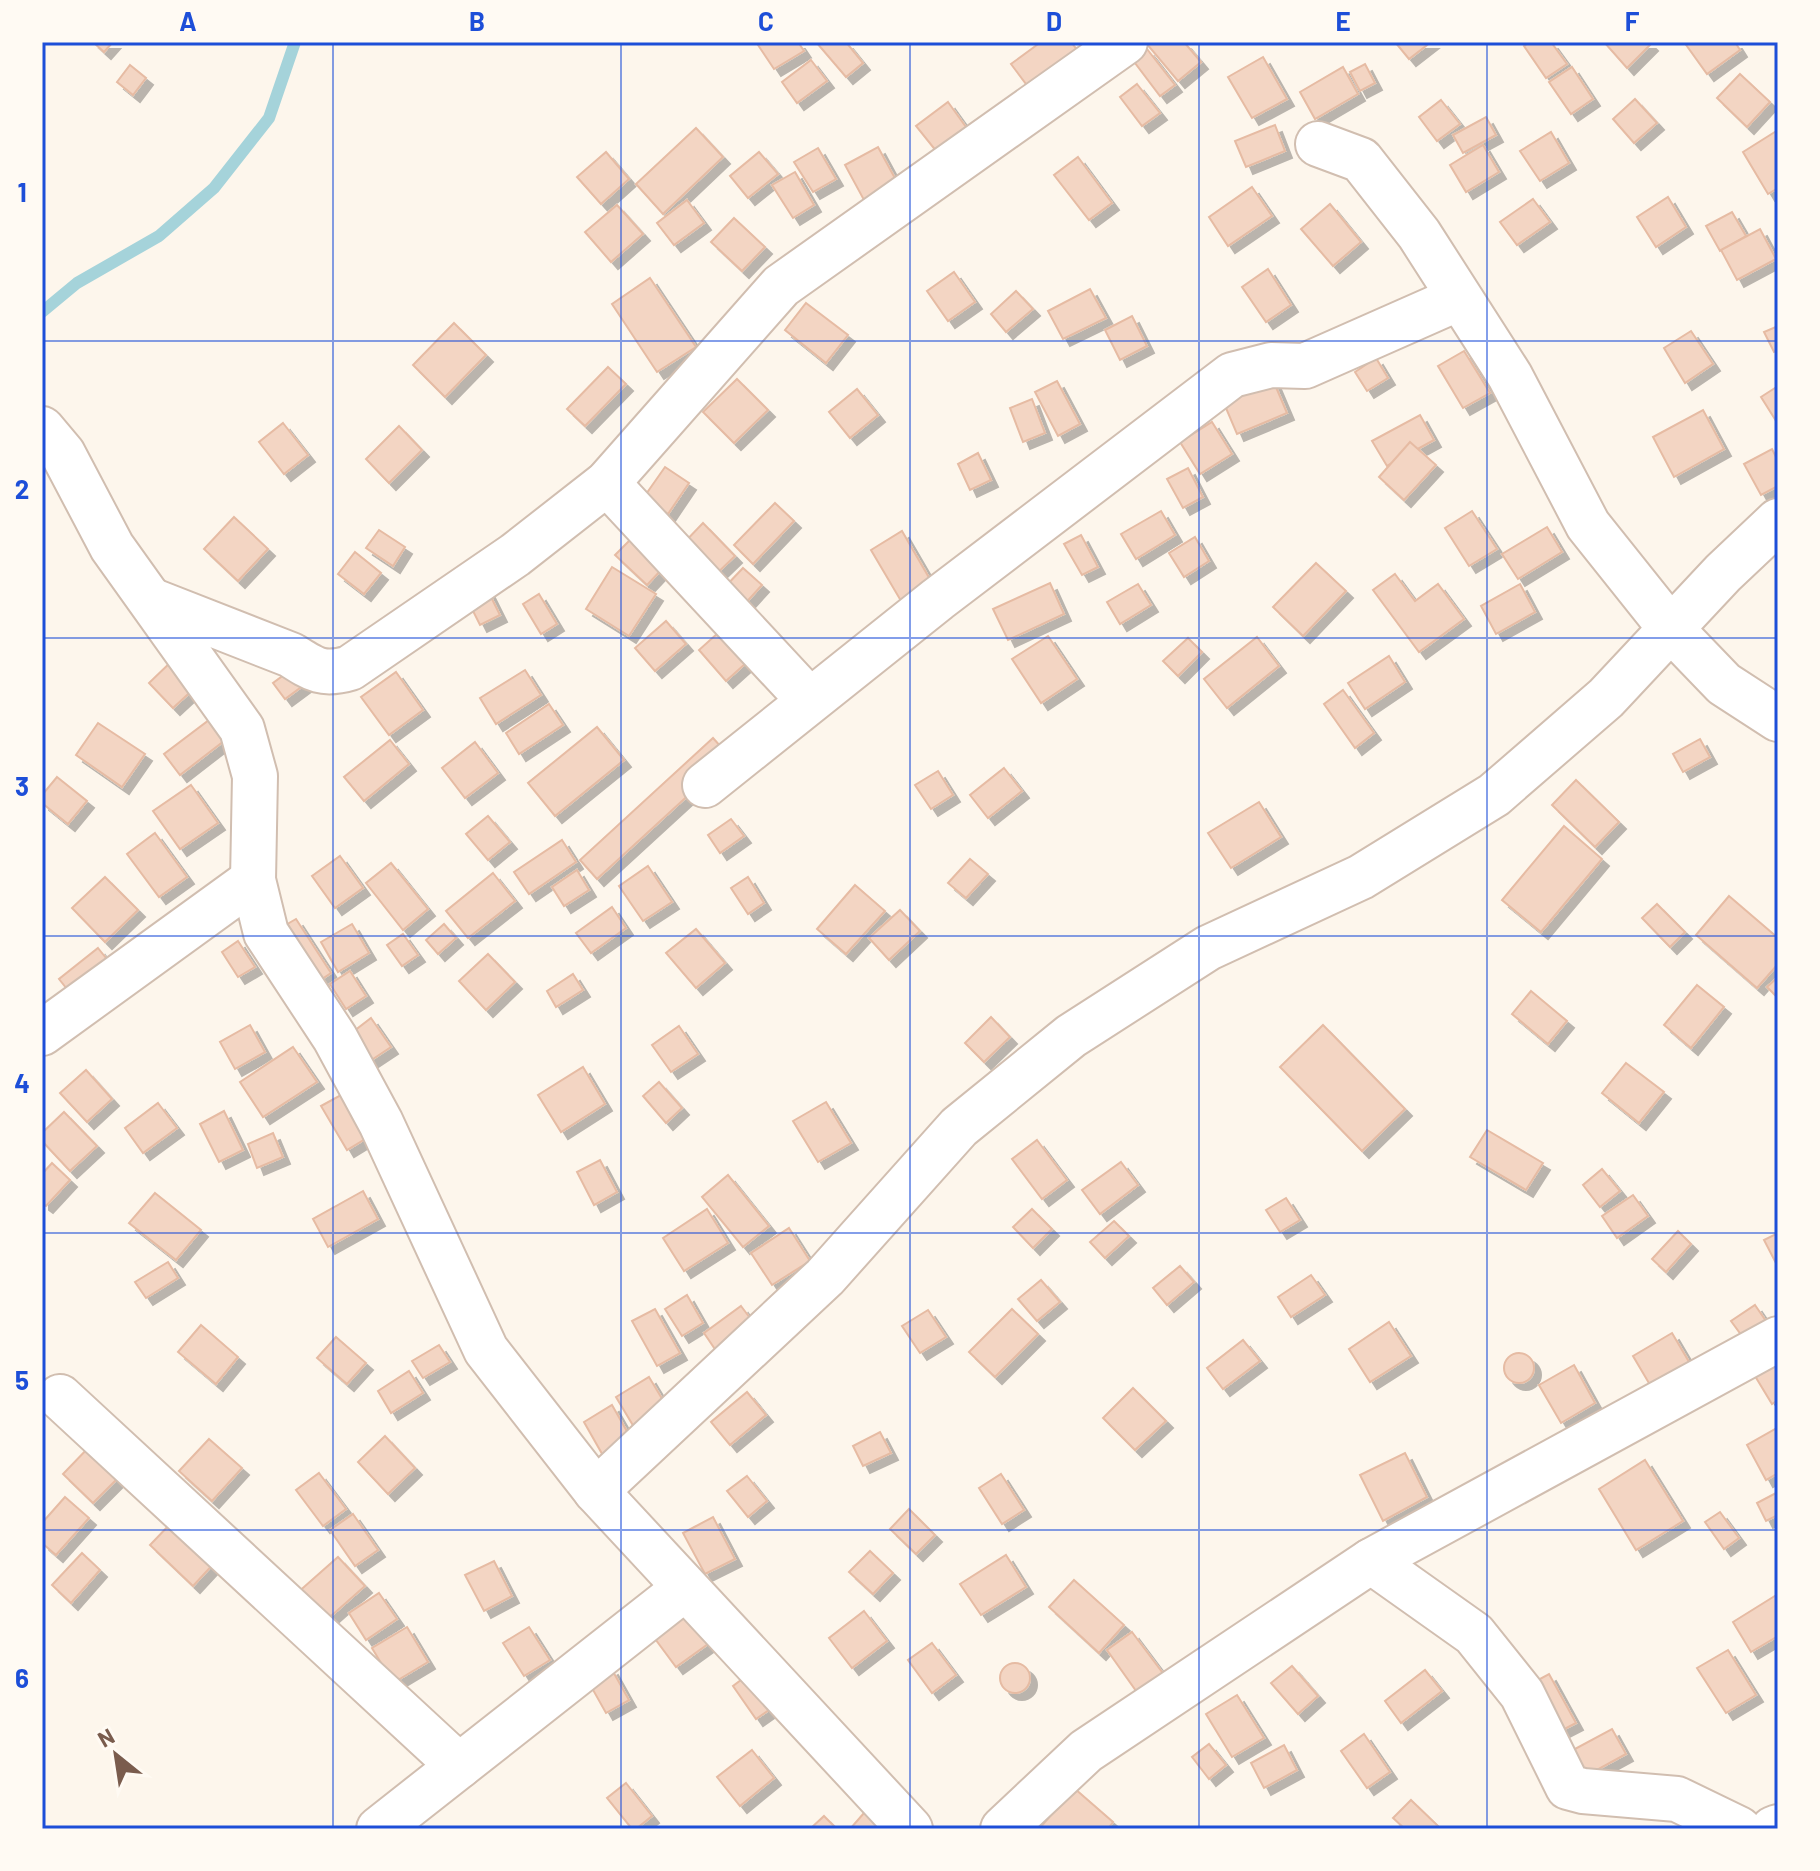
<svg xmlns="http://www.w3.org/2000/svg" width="1820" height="1871" viewBox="0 0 1820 1871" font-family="Barlow,sans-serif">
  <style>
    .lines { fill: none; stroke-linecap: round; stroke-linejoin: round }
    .stream { stroke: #a5d3da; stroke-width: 12 }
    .building { fill: #f3d5c3; stroke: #e6bba3; stroke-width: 2; filter: url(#shadow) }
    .street-casing { stroke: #d1beb0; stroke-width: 48 }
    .street { stroke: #fff; stroke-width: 44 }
    .grid { fill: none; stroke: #1d4ed8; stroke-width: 2; stroke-opacity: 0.55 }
    .neatline { fill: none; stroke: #1d4ed8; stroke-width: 3 }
    .grid-label { font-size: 26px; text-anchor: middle; font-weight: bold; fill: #1d4ed8 }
  </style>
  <defs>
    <filter id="shadow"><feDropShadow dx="7" dy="7" stdDeviation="0" flood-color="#0004"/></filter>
  </defs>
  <rect width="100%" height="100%" fill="#fdf6ec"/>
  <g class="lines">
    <path class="stream" d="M42 312 77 283 159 236 214 188 269 118 295 42"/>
  </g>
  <g class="building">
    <path d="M93 42H113L104 52Z"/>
    <path d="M756 42H798L804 51 774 69Z"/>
    <path d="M816 42H846L863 63 846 77Z"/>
    <path d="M1041 42H1071L1081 55 1032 92 1011 64Z"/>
    <path d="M1184 42 1201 62 1178 81 1146 43Z"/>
    <path d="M1395 42H1431L1409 59Z"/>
    <path d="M1530 42H1551L1567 64 1546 78 1524 46Z"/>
    <path d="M1604 42H1649L1651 44 1627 68Z"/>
    <path d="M1684 42H1735L1740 50 1707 74Z"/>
    <path d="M1147 49 1175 85 1160 96 1132 59Z"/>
    <path d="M1263 57 1287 99 1252 118 1228 77Z"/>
    <path d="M811 60 827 81 797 103 782 82Z"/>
    <path d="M1365 64 1375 83 1360 91 1350 72Z"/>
    <path d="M130 65 146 78 133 95 117 82Z"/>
    <path d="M1343 67 1358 94 1315 119 1300 92Z"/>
    <path d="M1572 67 1593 99 1571 114 1549 82Z"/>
    <path d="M1740 74 1770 102 1747 127 1717 98Z"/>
    <path d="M1137 84 1160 113 1142 126 1120 97Z"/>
    <path d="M1635 99 1657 123 1634 143 1613 119Z"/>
    <path d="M1441 100 1460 124 1437 141 1419 117Z"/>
    <path d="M948 102 971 134 941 157 916 126Z"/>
    <path d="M1486 117 1496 135 1463 153 1453 135Z"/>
    <path d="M1275 125 1285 151 1246 167 1235 141Z"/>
    <path d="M696 128 723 157 663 214 636 184Z"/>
    <path d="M1778 130V188L1768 194 1743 152Z"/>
    <path d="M1551 132 1569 163 1540 181 1520 151Z"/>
    <path d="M1483 145 1499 172 1466 192 1450 165Z"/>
    <path d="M878 147 897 182 864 200 845 165Z"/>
    <path d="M818 148 836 179 813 192 794 162Z"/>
    <path d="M606 152 629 179 601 204 577 177Z"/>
    <path d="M759 152 778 174 748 198 730 176Z"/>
    <path d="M1078 157 1112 203 1089 220 1054 175Z"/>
    <path d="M795 172 814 205 793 218 772 185Z"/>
    <path d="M1252 187 1272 216 1228 246 1209 217Z"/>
    <path d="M1668 197 1686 227 1656 247 1637 217Z"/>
    <path d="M1533 199 1550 222 1517 245 1500 222Z"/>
    <path d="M687 200 704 223 674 245 657 223Z"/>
    <path d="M1330 204 1361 242 1333 266 1301 229Z"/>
    <path d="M617 205 643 234 611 262 585 232Z"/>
    <path d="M1732 212 1746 236 1720 251 1706 226Z"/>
    <path d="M734 218 765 247 742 271 711 242Z"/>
    <path d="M1760 229 1776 259 1737 280 1721 250Z"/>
    <path d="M1268 269 1291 305 1266 322 1242 287Z"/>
    <path d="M954 272 975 302 948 321 927 291Z"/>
    <path d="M650 278 696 347 657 372 612 304Z"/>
    <path d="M1090 289 1106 318 1063 339 1048 311Z"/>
    <path d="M1016 291 1033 309 1006 332 991 314Z"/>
    <path d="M806 303 848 335 826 363 785 330Z"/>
    <path d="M1132 316 1147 346 1120 360 1105 330Z"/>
    <path d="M454 323 486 355 445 397 413 365Z"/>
    <path d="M1778 326V350L1774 352 1764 332Z"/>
    <path d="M1691 331 1713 364 1685 383 1664 348Z"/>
    <path d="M1464 351 1490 393 1463 408 1438 366Z"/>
    <path d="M1376 358 1388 378 1367 391 1355 372Z"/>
    <path d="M608 367 626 384 585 426 567 409Z"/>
    <path d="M1270 373 1287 413 1237 434 1220 394Z"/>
    <path d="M737 379 768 410 734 443 703 412Z"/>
    <path d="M1057 381 1080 424 1058 436 1035 392Z"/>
    <path d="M1778 386V424L1761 397Z"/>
    <path d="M857 389 878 415 850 438 829 412Z"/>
    <path d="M1032 399 1045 433 1023 442 1010 408Z"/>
    <path d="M1703 410 1724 449 1674 477 1653 437Z"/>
    <path d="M1420 415 1434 440 1387 466 1372 441Z"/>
    <path d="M1212 422 1232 454 1200 474 1180 442Z"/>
    <path d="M283 423 308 455 284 474 259 442Z"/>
    <path d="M399 426 422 450 389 483 366 459Z"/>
    <path d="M1410 442 1436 465 1404 500 1379 477Z"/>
    <path d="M1772 449 1778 461V486L1761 495 1744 464Z"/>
    <path d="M978 453 991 480 970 490 958 464Z"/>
    <path d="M665 467 689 483 668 514 644 497Z"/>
    <path d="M1188 468 1203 497 1183 508 1167 479Z"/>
    <path d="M775 503 794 521 753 564 734 545Z"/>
    <path d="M1161 511 1175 535 1136 559 1121 534Z"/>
    <path d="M1472 511 1497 549 1469 566 1445 528Z"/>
    <path d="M234 517 268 549 238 581 204 549Z"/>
    <path d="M703 523 735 556 709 581 678 549Z"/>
    <path d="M1547 527 1562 552 1518 579 1502 554Z"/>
    <path d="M379 530 405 547 393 566 366 548Z"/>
    <path d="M902 531 935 588 904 606 871 550Z"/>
    <path d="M1081 535 1098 567 1082 575 1064 544Z"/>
    <path d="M633 537 664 567 647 585 615 555Z"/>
    <path d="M1195 537 1209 561 1184 577 1169 553Z"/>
    <path d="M355 552 381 573 364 594 338 574Z"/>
    <path d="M1316 563 1346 591 1303 636 1273 607Z"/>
    <path d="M612 567 656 594 629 636 586 609Z"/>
    <path d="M743 568 762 585 742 607 722 590Z"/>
    <path d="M1395 574 1415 601 1438 584 1464 619 1419 652 1373 590Z"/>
    <path d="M1050 583 1064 614 1008 640 993 609Z"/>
    <path d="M1138 584 1151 605 1120 624 1107 602Z"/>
    <path d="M1520 584 1535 612 1496 634 1481 606Z"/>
    <path d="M488 591 500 615 480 625 468 601Z"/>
    <path d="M539 594 557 624 541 634 523 604Z"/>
    <path d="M666 621 686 644 655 671 635 648Z"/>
    <path d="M728 624 755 655 726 681 699 650Z"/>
    <path d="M1048 636 1077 679 1041 703 1012 659Z"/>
    <path d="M1257 637 1279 666 1227 708 1204 679Z"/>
    <path d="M1188 638 1202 652 1178 676 1163 661Z"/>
    <path d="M1389 656 1405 682 1365 709 1348 683Z"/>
    <path d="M174 659 199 684 173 708 149 683Z"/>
    <path d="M296 666 308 682 285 699 273 683Z"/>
    <path d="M525 670 541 695 496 724 480 698Z"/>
    <path d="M396 672 423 710 389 735 361 697Z"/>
    <path d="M1343 690 1374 733 1355 748 1324 704Z"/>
    <path d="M549 704 563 725 519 754 506 733Z"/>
    <path d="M217 714 233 734 180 775 164 754Z"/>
    <path d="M98 723 145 754 122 787 76 755Z"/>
    <path d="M597 727 624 760 555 816 528 783Z"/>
    <path d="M713 738 730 757 597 879 580 860Z"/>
    <path d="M1700 739 1710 757 1683 772 1673 754Z"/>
    <path d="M390 740 409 764 364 801 344 777Z"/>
    <path d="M475 742 498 773 465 798 442 768Z"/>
    <path d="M1004 768 1022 791 988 818 970 795Z"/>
    <path d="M938 771 953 795 931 809 915 785Z"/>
    <path d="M57 777 87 801 68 824 42 803V795Z"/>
    <path d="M1576 780 1619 822 1595 847 1552 805Z"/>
    <path d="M191 785 218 823 180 849 153 811Z"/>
    <path d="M1259 802 1281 837 1231 868 1208 833Z"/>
    <path d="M488 816 510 842 488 860 466 834Z"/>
    <path d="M731 819 744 836 720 853 708 835Z"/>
    <path d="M1564 826 1602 859 1541 932 1502 900Z"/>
    <path d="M155 833 187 877 159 897 127 854Z"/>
    <path d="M562 840 576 862 529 894 514 872Z"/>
    <path d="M340 856 363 888 335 908 312 876Z"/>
    <path d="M970 859 988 874 966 898 948 883Z"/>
    <path d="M391 863 428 909 403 930 366 883Z"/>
    <path d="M648 866 672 902 643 921 619 886Z"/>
    <path d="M577 870 589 890 564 906 552 887Z"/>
    <path d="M493 873 515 901 468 938 446 911Z"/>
    <path d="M105 877 138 910 105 942 72 908Z"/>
    <path d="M748 877 764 903 748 914 731 888Z"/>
    <path d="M855 885 885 911 846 954 817 929Z"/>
    <path d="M1729 896 1778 938V964L1757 988 1696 935Z"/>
    <path d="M1657 904 1685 932 1670 947 1642 918Z"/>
    <path d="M612 907 626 928 591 953 576 933Z"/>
    <path d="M900 910 920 931 889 960 869 938Z"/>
    <path d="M296 919 331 973 313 985 277 930Z"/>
    <path d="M352 924 369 953 338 972 321 942Z"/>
    <path d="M444 924 456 938 438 954 426 940Z"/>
    <path d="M696 929 725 963 696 988 666 953Z"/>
    <path d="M403 934 418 955 402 966 387 945Z"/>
    <path d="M238 941 255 967 238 977 222 952Z"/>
    <path d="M98 948 114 968 75 999 59 979Z"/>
    <path d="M488 954 515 982 486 1010 459 981Z"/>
    <path d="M350 971 366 996 346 1009 330 984Z"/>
    <path d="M573 974 583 990 556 1007 547 991Z"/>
    <path d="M1778 977V998L1767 987Z"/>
    <path d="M1697 985 1724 1007 1691 1048 1664 1025Z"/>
    <path d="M1531 991 1567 1021 1548 1044 1512 1014Z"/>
    <path d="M991 1017 1010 1037 984 1062 965 1043Z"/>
    <path d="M371 1018 391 1047 364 1065 345 1038Z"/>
    <path d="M250 1025 265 1052 235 1069 220 1042Z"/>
    <path d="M1323 1025 1405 1109 1362 1151 1280 1067Z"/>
    <path d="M679 1026 698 1054 671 1072 652 1045Z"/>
    <path d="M293 1047 317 1082 263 1117 240 1082Z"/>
    <path d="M1626 1063 1664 1092 1639 1123 1602 1093Z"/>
    <path d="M583 1067 605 1104 561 1132 538 1095Z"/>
    <path d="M86 1070 112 1099 87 1122 60 1093Z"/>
    <path d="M659 1082 682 1108 666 1123 643 1096Z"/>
    <path d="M350 1090 375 1133 347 1150 321 1106Z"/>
    <path d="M826 1102 851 1143 818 1162 793 1121Z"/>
    <path d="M158 1103 177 1128 143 1153 125 1128Z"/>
    <path d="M224 1111 243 1150 219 1162 200 1124Z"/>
    <path d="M64 1112 97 1146 70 1171 42 1141V1133Z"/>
    <path d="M1487 1130 1543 1163 1526 1190 1470 1157Z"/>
    <path d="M273 1133 283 1157 257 1168 248 1144Z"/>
    <path d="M1037 1140 1067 1180 1042 1199 1012 1159Z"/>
    <path d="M600 1160 617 1192 594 1205 577 1172Z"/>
    <path d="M1121 1162 1138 1185 1100 1214 1082 1190Z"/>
    <path d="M52 1163 70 1180 46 1206 42 1203V1174Z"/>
    <path d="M1602 1169 1620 1191 1600 1207 1583 1185Z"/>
    <path d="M728 1175 769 1226 743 1247 702 1197Z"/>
    <path d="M363 1191 378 1219 328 1247 313 1219Z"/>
    <path d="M155 1193 201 1230 176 1260 129 1223Z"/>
    <path d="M1633 1195 1648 1216 1617 1238 1602 1216Z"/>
    <path d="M1286 1198 1300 1220 1280 1232 1266 1210Z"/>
    <path d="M707 1209 728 1243 684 1271 663 1238Z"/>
    <path d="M1032 1209 1052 1229 1033 1248 1013 1227Z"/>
    <path d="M1114 1221 1129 1236 1105 1258 1090 1242Z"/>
    <path d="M789 1228 810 1261 772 1285 751 1253Z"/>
    <path d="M1678 1231 1691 1244 1666 1272 1652 1259Z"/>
    <path d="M1778 1233V1267L1764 1240Z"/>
    <path d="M168 1262 178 1278 146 1298 135 1282Z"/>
    <path d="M1180 1266 1194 1282 1167 1305 1153 1288Z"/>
    <path d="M1311 1275 1325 1295 1291 1317 1278 1297Z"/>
    <path d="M1041 1280 1060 1302 1037 1321 1018 1299Z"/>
    <path d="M687 1295 703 1323 682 1336 665 1309Z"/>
    <path d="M1755 1305 1768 1324 1745 1340 1731 1321Z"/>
    <path d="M741 1306 759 1330 721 1358 704 1333Z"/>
    <path d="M655 1309 680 1353 657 1366 632 1321Z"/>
    <path d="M1012 1309 1038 1334 995 1377 969 1352Z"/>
    <path d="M928 1310 946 1337 920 1353 902 1326Z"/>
    <path d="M1389 1322 1411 1356 1370 1382 1349 1349Z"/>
    <path d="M201 1325 238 1357 216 1384 178 1352Z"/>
    <path d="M1672 1333 1692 1367 1653 1390 1633 1356Z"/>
    <path d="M336 1337 366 1363 347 1384 317 1358Z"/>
    <path d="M1243 1340 1260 1361 1223 1389 1207 1368Z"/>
    <path d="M439 1345 450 1362 423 1378 412 1361Z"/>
    <circle cx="1519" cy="1368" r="15"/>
    <path d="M1778 1361V1400L1772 1404 1755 1376Z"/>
    <path d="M1574 1365 1595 1403 1561 1423 1539 1385Z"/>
    <path d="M409 1371 423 1393 391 1413 378 1391Z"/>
    <path d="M649 1377 670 1412 637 1432 616 1397Z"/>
    <path d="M1133 1388 1166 1421 1135 1450 1103 1418Z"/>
    <path d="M747 1392 766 1415 730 1445 711 1422Z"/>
    <path d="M612 1405 633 1442 605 1459 584 1422Z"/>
    <path d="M1777 1428 1778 1473 1766 1480 1747 1445Z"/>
    <path d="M880 1432 891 1453 863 1466 853 1446Z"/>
    <path d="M385 1436 415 1468 388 1494 358 1462Z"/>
    <path d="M209 1439 242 1468 212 1501 179 1471Z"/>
    <path d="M92 1444 122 1474 93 1503 63 1474Z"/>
    <path d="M1405 1453 1427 1497 1383 1521 1360 1475Z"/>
    <path d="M1645 1460 1683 1521 1636 1550 1599 1489Z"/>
    <path d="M319 1473 346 1509 323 1526 296 1490Z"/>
    <path d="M1001 1474 1024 1510 1002 1524 979 1488Z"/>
    <path d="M747 1476 767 1501 748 1517 727 1491Z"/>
    <path d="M1778 1492V1515L1766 1521 1757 1503Z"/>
    <path d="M65 1497 89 1518 56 1555 42 1543V1523Z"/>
    <path d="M909 1509 935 1535 916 1554 890 1529Z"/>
    <path d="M1720 1512 1739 1538 1724 1549 1705 1522Z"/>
    <path d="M353 1514 378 1550 355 1566 330 1530Z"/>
    <path d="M713 1517 735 1559 705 1574 683 1533Z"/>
    <path d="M175 1519 218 1559 193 1586 150 1545Z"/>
    <path d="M870 1551 893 1573 873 1594 849 1572Z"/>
    <path d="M82 1553 100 1570 71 1603 52 1585Z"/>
    <path d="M1006 1555 1026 1587 981 1615 960 1584Z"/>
    <path d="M338 1557 365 1586 322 1624 296 1594Z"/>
    <path d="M494 1561 512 1596 484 1611 465 1575Z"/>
    <path d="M1074 1580 1124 1625 1099 1653 1049 1607Z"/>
    <path d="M379 1593 397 1619 366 1640 349 1613Z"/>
    <path d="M1778 1594V1636L1751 1652 1733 1622Z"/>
    <path d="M683 1608 708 1644 676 1667 650 1632Z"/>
    <path d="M864 1611 887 1641 852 1668 829 1638Z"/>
    <path d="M407 1627 428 1662 393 1683 372 1648Z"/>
    <path d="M529 1627 550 1660 524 1676 503 1643Z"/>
    <path d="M1132 1632 1165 1676 1139 1695 1107 1650Z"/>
    <path d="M932 1643 956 1675 932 1693 908 1660Z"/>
    <path d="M1728 1650 1756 1695 1726 1713 1697 1668Z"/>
    <circle cx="1015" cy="1678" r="15"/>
    <path d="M1292 1666 1318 1696 1298 1714 1271 1683Z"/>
    <path d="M611 1668 629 1700 606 1713 588 1681Z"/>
    <path d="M1425 1670 1442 1691 1401 1723 1385 1701Z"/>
    <path d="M753 1671 776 1705 756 1719 733 1686Z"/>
    <path d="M1549 1674 1576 1723 1553 1735 1527 1686Z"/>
    <path d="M1237 1695 1264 1738 1232 1757 1206 1714Z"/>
    <path d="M1612 1729 1626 1754 1573 1783 1560 1757Z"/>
    <path d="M1364 1734 1390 1772 1367 1788 1341 1751Z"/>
    <path d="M1209 1744 1226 1765 1209 1779 1192 1757Z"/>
    <path d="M1284 1745 1297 1770 1264 1788 1251 1763Z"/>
    <path d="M752 1750 774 1778 740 1806 717 1777Z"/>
    <path d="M626 1783 652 1816 636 1829H632L607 1798Z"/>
    <path d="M1074 1788 1113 1822 1108 1829H1039Z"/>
    <path d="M1411 1800 1438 1826 1435 1829H1405L1393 1818Z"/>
    <path d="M864 1813 883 1829H850Z"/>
    <path d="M824 1816 837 1829H810Z"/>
  </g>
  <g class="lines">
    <g class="street-casing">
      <g id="street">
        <path d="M1318 144 1361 160 1419 234 1510 376 1588 525 1671 629 1724 684 1778 719"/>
        <path d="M42 429 63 454 112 547 242 729 255 776 253 880 266 933 335 1038 381 1123 486 1350 596 1491 910 1829"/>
        <path d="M607 483 809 700"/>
        <path d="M153 601 291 655C314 670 323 676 350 668L515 555 607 483 781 286 1125 42"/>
        <path d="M705 785 938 599 1232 375 1271 365 1305 366 1459 298"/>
        <path d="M42 1033 253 880"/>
        <path d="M60 1397 459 1766"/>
        <path d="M596 1491 825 1277 959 1127 1071 1036 1208 948 1361 877 1494 795 1606 698 1723 573 1778 521"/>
        <path d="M1371 1561 1474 1634 1522 1694 1568 1787 1583 1791 1677 1799 1739 1829"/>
        <path d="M379 1829 684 1589"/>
        <path d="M1003 1829 1086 1751 1371 1561 1778 1339"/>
        <path d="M1773 1829 1778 1827"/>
      </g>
    </g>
    <use href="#street" class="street"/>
  </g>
  <path class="grid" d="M333 42V1829M621 42V1829M910 42V1829M1199 42V1829M1487 42V1829M42 341H1778M42 638H1778M42 936H1778M42 1233H1778M42 1530H1778"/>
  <rect width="1820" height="1871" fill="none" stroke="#fffaf3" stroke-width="88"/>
  <g transform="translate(116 1755) rotate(330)" stroke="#fffaf3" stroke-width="6" paint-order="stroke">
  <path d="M0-6L14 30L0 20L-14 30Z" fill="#7a5c4d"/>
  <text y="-12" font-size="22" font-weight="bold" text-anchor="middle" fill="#7a5c4d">N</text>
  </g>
  <rect x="44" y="44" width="1732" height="1783" class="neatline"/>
  <g class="grid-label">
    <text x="188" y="31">A</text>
    <text x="477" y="31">B</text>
    <text x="766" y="31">C</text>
    <text x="1054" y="31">D</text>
    <text x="1343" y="31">E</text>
    <text x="1632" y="31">F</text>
    <text x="22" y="202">1</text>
    <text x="22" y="499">2</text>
    <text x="22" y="796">3</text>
    <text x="22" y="1093">4</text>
    <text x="22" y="1390">5</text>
    <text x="22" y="1688">6</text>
  </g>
</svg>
